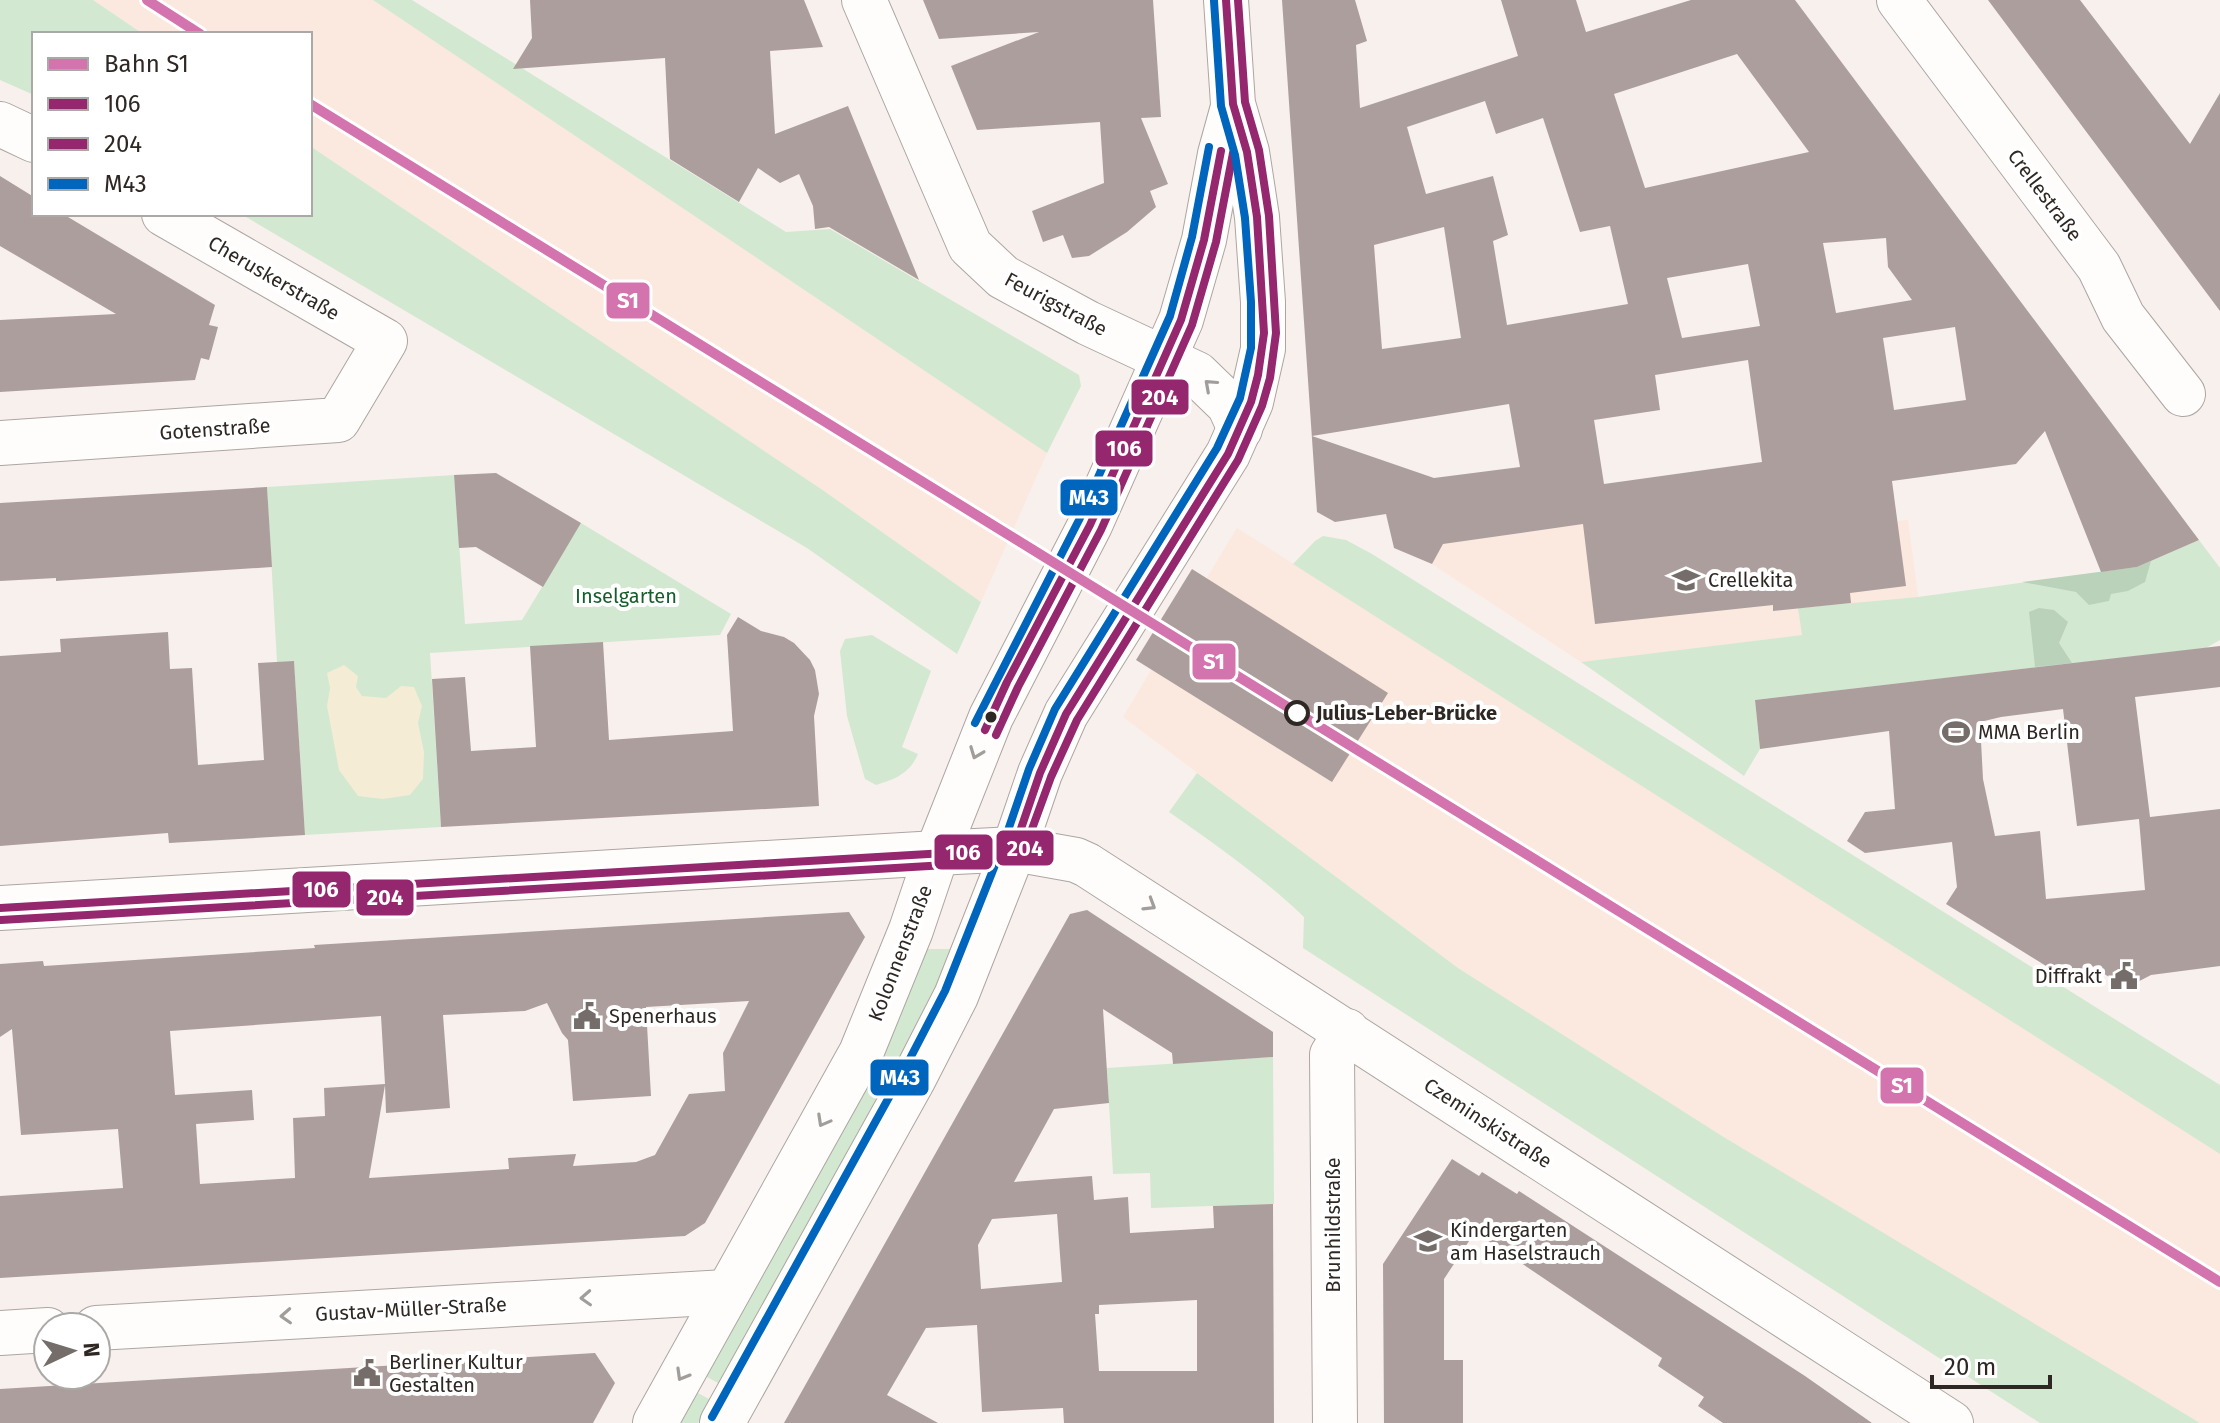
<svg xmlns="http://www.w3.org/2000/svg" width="2220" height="1423" viewBox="0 0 2220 1423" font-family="'Fira Sans',sans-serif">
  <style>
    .built { fill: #fbe8de }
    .green { fill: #d3e8d1 }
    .forest { fill: #bbd2ba }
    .sand { fill: #f5ecd5 }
    .building { fill: #ac9e9c; fill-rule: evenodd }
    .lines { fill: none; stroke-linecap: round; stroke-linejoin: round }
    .street-casing { stroke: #ada5a2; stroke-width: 46 }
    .secondary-casing { stroke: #ada5a2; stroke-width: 46 }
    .street { stroke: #fefdfc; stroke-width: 44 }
    .secondary { stroke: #fefdfc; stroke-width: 44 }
    .bus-1-casing { stroke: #fff; stroke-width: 14 }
    .bus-2-casing { stroke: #fff; stroke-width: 14 }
    .bus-3-casing { stroke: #fff; stroke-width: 14 }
    .bus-1 { stroke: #95276e; stroke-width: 8 }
    .bus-2 { stroke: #95276e; stroke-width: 8 }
    .bus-3 { stroke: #0065bd; stroke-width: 8 }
    .rail-1-casing { stroke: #fff; stroke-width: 16 }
    .rail-1 { stroke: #d474ae; stroke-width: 10 }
    .oneway { stroke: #a09d9a }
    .stop-dot { fill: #fff; stroke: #2e2723; stroke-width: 4 }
    .bus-dot { fill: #2e2723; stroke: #fff; stroke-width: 3 }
    .labels { text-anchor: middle; stroke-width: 8; stroke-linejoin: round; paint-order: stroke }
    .street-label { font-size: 20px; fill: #2e2723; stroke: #fff }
    .poi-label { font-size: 20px; fill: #2e2723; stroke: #fff; text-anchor: start }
    .park-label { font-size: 20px; fill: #145e2b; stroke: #fff }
    .stop-label { font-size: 20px; font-weight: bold; fill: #2e2723; stroke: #fff; text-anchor: start }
    .line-badge { stroke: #fff; stroke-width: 3 }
    .badge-label { font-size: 22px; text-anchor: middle; font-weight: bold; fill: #fff }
  </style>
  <rect width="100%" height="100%" fill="#f8f0ec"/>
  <g class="built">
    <path d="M93 0H373L1047 453 981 602 824 491 310 146V34H143Z"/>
    <path d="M1835 488 1843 527 1908 520 1918 597 1799 608 1802 635 1581 662 1432 564 1443 544Z"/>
    <path d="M1237 528 2220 1154V1423H2200L2023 1318 1722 1136 1458 968 1123 717Z"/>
  </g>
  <g class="green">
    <path d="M0 0H93L143 34H34V95L0 80Z"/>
    <path d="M373 0H412L786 232 830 229 1079 375 1081 386 1047 453Z"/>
    <path d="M310 146 824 491 981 602 957 654 807 548 241 214H310Z"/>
    <path d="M454 475 465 624 522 620 581 523 731 614 720 635 430 653 441 827 305 835 294 662H277L267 487Z"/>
    <path d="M1323 536 1346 540 1372 554 2220 1085V1154L1293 564 1315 541Z"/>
    <path d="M2199 540 2220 568V640L2206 648 1755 700 1760 749 1744 776 1581 662 1802 635 1798 608 1918 597 2137 567Z"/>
    <path d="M872 635 931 671 902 747 918 754C910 773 896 779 876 785L865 779 847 716 840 651 845 639Z"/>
    <path d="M1197 773 1458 968 1722 1136 2200 1423H2040L1303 948 1304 917C1262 877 1216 845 1169 812Z"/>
    <path d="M925 949H950L939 982 904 1052 720 1384 705 1376Z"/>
    <path d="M1273 1057 1274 1204 1151 1208 1150 1173 1113 1174 1107 1068Z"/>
    <path d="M696 1392 711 1400 698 1423H679Z"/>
  </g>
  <g class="forest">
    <path d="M2151 561 2145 582 2128 591 2111 594 2109 601 2089 605 2076 592 2022 582 2137 567Z"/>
    <path d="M2039 608 2054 610 2068 622 2059 643 2072 663 2035 667 2029 612Z"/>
  </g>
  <path class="sand" d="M344 665 358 676 356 687 362 696 386 698 401 686 414 687 422 706 418 723 424 752 423 779 410 795 383 799 358 796 339 770 327 706 330 688 327 673Z"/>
  <g class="building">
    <path d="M530 0H804L823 47 770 51 775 134 848 106 919 280 829 227 815 229 813 206 799 174 780 183 758 168 739 202 670 159 665 58 513 69 532 38Z"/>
    <path d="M923 0H1153L1161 117 1141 118 1168 184 1150 191 1156 207 1127 232 1089 256 1072 258 1063 235 1043 242 1032 211 1104 183 1100 122 977 130 951 66 1039 32 939 39Z"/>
    <path d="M1282 0H1355L1367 41 1356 45 1360 108 1518 56 1501 0H1576L1586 32 1691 0H1795L2199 540 2137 567 2101 572 2045 431 2016 464 1892 481 1906 586 1850 593 1851 603 1773 611V605L1595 624 1583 524 1443 544 1432 564 1394 548 1386 514 1335 522 1317 512ZM1737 54 1809 152 1645 188 1614 94ZM1485 101 1496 134 1543 118 1580 232 1610 226 1628 304 1507 325 1493 241 1508 235 1493 176 1426 194 1407 127ZM1444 227 1461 338 1382 349 1374 245ZM1886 238 1888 267 1912 300 1836 313 1823 243ZM1748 264 1760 326 1682 338 1667 278ZM1955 327 1966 400 1894 410 1883 338ZM1748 360 1762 462 1604 484 1594 420 1660 410 1655 375ZM1509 404 1520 467 1434 478 1312 436Z"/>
    <path d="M1988 0H2080L2190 144 2220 93V311Z"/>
    <path d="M0 176 34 197V214H63L215 305 209 325 218 327 209 360 201 358 195 380 0 392V320L116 314 0 246Z"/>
    <path d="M496 473 581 523 543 587 476 547 459 548 454 475Z"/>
    <path d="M267 487 272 567 56 581V578L0 581V503Z"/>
    <path d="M1192 569 1388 693 1332 782 1136 660Z"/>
    <path d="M738 617 761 631 784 637 794 643 810 660 815 670 819 694 814 716 819 806 441 827 432 679 465 677 471 751 536 747 530 646 603 642 609 740 733 731 727 635Z"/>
    <path d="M168 632 170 669 192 668 198 765 264 760 258 663 294 661 305 835 169 843 168 833 0 846V656L61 652 60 639Z"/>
    <path d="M2220 646V687L2135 697 2150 817 2220 809V966L2151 975 2126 988 2092 966 2080 987 1946 904 1957 887 1952 842 1865 853 1847 841 1865 812 1895 809 1889 731 1760 749 1755 700ZM2063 709 2077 826 2139 819 2145 890 2046 899 2040 831 1995 836 1983 779 1980 722 2001 717Z"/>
    <path d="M1087 910 1273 1032V1057L1173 1064 1172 1053 1103 1009 1109 1103 1054 1109 1014 1182 1092 1176 1094 1200 1128 1197 1130 1233 1214 1228 1213 1206 1273 1204 1274 1423H1064L1063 1408 982 1412 977 1325 926 1328 887 1395 938 1423H784L1070 914ZM1057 1214 1062 1282 981 1289 978 1245 992 1219ZM1197 1300V1371H1099L1095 1314H1099V1305Z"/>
    <path d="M849 912 865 937 705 1223 685 1236 0 1278V1196L123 1188 118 1129 21 1135 12 1029 0 1037V964L43 961 44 966 315 948 314 945ZM749 1001 723 1053 725 1091 689 1094 655 1155 636 1162 573 1166 576 1154 508 1158 509 1169 369 1178 385 1085 386 1113 450 1108 443 1015 525 1011 547 1003 562 1033 568 1040 573 1101 651 1096 646 1007ZM381 1016 385 1084 324 1088 325 1116 293 1118 295 1178 200 1184 196 1124 254 1120 252 1090 175 1095 170 1031Z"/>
    <path d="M1452 1159 1479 1176 1482 1172 1517 1194 1519 1191 1805 1376 1872 1423H1723L1698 1406 1704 1397 1658 1366 1662 1358 1475 1232 1444 1279V1360H1463V1423H1384L1383 1264Z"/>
    <path d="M595 1353 615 1383 593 1423H0V1389Z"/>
  </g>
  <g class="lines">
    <g class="street-casing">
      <g id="street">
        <path d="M864 0 970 246 1003 277 1088 323 1197 374 1229 405 1240 429"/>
        <path d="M1899 0 2099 267 2123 317 2183 394"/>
        <path d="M0 124 34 140"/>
        <path d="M0 443 338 420 385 341 164 214"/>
        <path d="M0 908 937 853 1014 849 1076 860 1087 865 1951 1423"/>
        <path d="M96 1328 726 1292"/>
        <path d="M0 1333 48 1330"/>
        <path d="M1335 1423 1332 1055 1347 1031"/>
      </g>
    </g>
    <g class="secondary-casing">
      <g id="secondary">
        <path d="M655 1423 861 1053 911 930 937 853 991 717 1090 525 1181 320 1204 240 1220 154 1233 107"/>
        <path d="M722 1423 914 1078 956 996 1014 849 1040 773 1066 714 1228 454 1251 402 1263 349V302L1257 217 1247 152 1233 104 1226 0"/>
      </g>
    </g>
    <use href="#street" class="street"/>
    <use href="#secondary" class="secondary"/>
    <g class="bus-1-casing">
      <g id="bus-1">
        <path d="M985 730 1007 682 1090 525 1181 320 1204 240 1221 151"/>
        <path d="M0 908 1014 849 1040 773 1066 714 1228 454 1251 402 1258 375 1264 333 1257 217 1247 152 1233 104 1226 0"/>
      </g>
    </g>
    <g class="bus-2-casing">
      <g id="bus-2">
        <path d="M996 735 1018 687 1101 530 1192 325 1216 242 1233 153"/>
        <path d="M1 920 1015 861 1021 859 1051 777 1077 720 1238 460 1262 406 1270 378 1276 333 1269 216 1259 150 1245 102 1238 0"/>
      </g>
    </g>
    <g class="bus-3-casing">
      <g id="bus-3">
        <path d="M975 723 1079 520 1170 316 1192 237 1209 147"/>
        <path d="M712 1417 903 1072 945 991 1003 845 1029 769 1055 709 1217 448 1240 398 1251 348V302L1245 218 1235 155 1221 106 1214 1"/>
      </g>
    </g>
    <use href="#bus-1" class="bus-1"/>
    <use href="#bus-2" class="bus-2"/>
    <use href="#bus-3" class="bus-3"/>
    <g class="rail-1-casing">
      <g id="rail-1">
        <path d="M147 0 200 34"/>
        <path d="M310 104 2220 1282"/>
      </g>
    </g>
    <use href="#rail-1" class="rail-1"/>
  </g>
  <defs><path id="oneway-chevron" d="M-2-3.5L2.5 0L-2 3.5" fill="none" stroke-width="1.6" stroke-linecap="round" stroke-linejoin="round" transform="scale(2)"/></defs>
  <g class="oneway">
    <use href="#oneway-chevron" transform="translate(1210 385) rotate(-138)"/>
    <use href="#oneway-chevron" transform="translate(976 753) rotate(111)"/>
    <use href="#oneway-chevron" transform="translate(1150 905) rotate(32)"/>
    <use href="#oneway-chevron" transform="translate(823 1121) rotate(119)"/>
    <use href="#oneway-chevron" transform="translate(586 1298) rotate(177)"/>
    <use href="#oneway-chevron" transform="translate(286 1316) rotate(177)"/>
    <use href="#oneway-chevron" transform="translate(682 1375) rotate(120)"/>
  </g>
  <defs>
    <g id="school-bare" transform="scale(2.16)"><path d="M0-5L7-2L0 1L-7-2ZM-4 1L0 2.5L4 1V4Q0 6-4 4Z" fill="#756d69" stroke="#fff" stroke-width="2.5" paint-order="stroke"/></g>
    <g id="stadium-bare" transform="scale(2.16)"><path d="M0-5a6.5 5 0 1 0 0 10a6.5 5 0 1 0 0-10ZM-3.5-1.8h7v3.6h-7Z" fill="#756d69" stroke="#fff" stroke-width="2.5" paint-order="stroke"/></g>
    <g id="civic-bare" transform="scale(2.16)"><path d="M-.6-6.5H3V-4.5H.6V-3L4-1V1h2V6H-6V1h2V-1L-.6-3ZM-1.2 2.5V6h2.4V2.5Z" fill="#756d69" stroke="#fff" stroke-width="2.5" paint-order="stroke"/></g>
  </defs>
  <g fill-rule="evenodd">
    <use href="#school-bare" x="1686" y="580"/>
    <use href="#stadium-bare" x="1956" y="732"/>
    <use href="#civic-bare" x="2124" y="976"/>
    <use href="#civic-bare" x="587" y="1016"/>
    <use href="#school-bare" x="1428" y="1241"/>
    <use href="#civic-bare" x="367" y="1373"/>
  </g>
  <circle class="stop-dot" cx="1297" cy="713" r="11"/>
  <circle class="bus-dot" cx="991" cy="717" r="7"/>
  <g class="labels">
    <g class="street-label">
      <text transform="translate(2045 195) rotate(53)" y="7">Crellestraße</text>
      <text transform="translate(274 278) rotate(30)" y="7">Cheruskerstraße</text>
      <text transform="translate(1056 304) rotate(28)" y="7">Feurigstraße</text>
      <text transform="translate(215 429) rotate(-4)" y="7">Gotenstraße</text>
      <text transform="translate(900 953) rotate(-69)" y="7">Kolonnenstraße</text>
      <text transform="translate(1488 1123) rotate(33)" y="7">Czeminskistraße</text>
      <text transform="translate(1333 1225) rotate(-90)" y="7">Brunhildstraße</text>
      <text transform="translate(411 1309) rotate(-3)" y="7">Gustav-Müller-Straße</text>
    </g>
    <g class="poi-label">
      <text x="1708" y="587">Crellekita</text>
      <text x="1978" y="739">MMA Berlin</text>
      <text x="2102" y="983" text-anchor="end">Diffrakt</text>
      <text x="609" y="1023">Spenerhaus</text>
      <text x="1450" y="1237">Kindergarten<tspan x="1450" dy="23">am Haselstrauch</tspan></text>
      <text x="389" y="1369">Berliner Kultur<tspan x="389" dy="23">Gestalten</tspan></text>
    </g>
    <g class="park-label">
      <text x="626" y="603">Inselgarten</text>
    </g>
    <g class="stop-label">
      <text x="1316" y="720">Julius-Leber-Brücke</text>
    </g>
  </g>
  <g class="line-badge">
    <rect x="605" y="281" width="46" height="39" rx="8" fill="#d474ae"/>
    <rect x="1130" y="378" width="60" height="38" rx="8" fill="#95276e"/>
    <rect x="1094" y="429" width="60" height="39" rx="8" fill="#95276e"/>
    <rect x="1059" y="478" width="60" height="39" rx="8" fill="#0065bd"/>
    <rect x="1191" y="642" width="46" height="39" rx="8" fill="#d474ae"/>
    <rect x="995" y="829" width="60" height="38" rx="8" fill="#95276e"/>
    <rect x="933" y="833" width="61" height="38" rx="8" fill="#95276e"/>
    <rect x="291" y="870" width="61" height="39" rx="8" fill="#95276e"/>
    <rect x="355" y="878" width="60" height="39" rx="8" fill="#95276e"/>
    <rect x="869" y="1058" width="61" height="39" rx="8" fill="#0065bd"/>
    <rect x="1879" y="1066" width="46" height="39" rx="8" fill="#d474ae"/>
  </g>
  <g class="badge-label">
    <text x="628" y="308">S1</text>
    <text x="1160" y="405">204</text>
    <text x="1124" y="456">106</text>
    <text x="1089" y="505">M43</text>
    <text x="1214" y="669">S1</text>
    <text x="1025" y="856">204</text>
    <text x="963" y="860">106</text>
    <text x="321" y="897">106</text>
    <text x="385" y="905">204</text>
    <text x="900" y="1085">M43</text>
    <text x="1902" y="1093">S1</text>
  </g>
  <rect x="32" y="32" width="280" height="184" fill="#ffffff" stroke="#aba9a7" stroke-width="2"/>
  <rect x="48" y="58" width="40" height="12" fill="#d474ae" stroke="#aba9a7" stroke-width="2"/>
  <text x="104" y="72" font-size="24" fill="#2e2723">Bahn S1</text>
  <rect x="48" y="98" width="40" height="12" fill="#95276e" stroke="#aba9a7" stroke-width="2"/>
  <text x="104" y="112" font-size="24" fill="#2e2723">106</text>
  <rect x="48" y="138" width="40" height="12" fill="#95276e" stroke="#aba9a7" stroke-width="2"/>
  <text x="104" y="152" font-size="24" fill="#2e2723">204</text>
  <rect x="48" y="178" width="40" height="12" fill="#0065bd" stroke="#aba9a7" stroke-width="2"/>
  <text x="104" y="192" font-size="24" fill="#2e2723">M43</text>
  <g transform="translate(72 1351) rotate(86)"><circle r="38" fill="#ffffff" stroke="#aba9a7" stroke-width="2"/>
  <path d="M0-6L14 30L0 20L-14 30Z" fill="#756d69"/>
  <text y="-12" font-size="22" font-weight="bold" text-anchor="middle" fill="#2e2723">N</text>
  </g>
  <path d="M1932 1375v12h118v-12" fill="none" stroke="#2e2723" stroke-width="4"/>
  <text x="1944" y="1375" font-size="24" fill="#2e2723" stroke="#ffffff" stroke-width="6" paint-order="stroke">20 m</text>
</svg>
